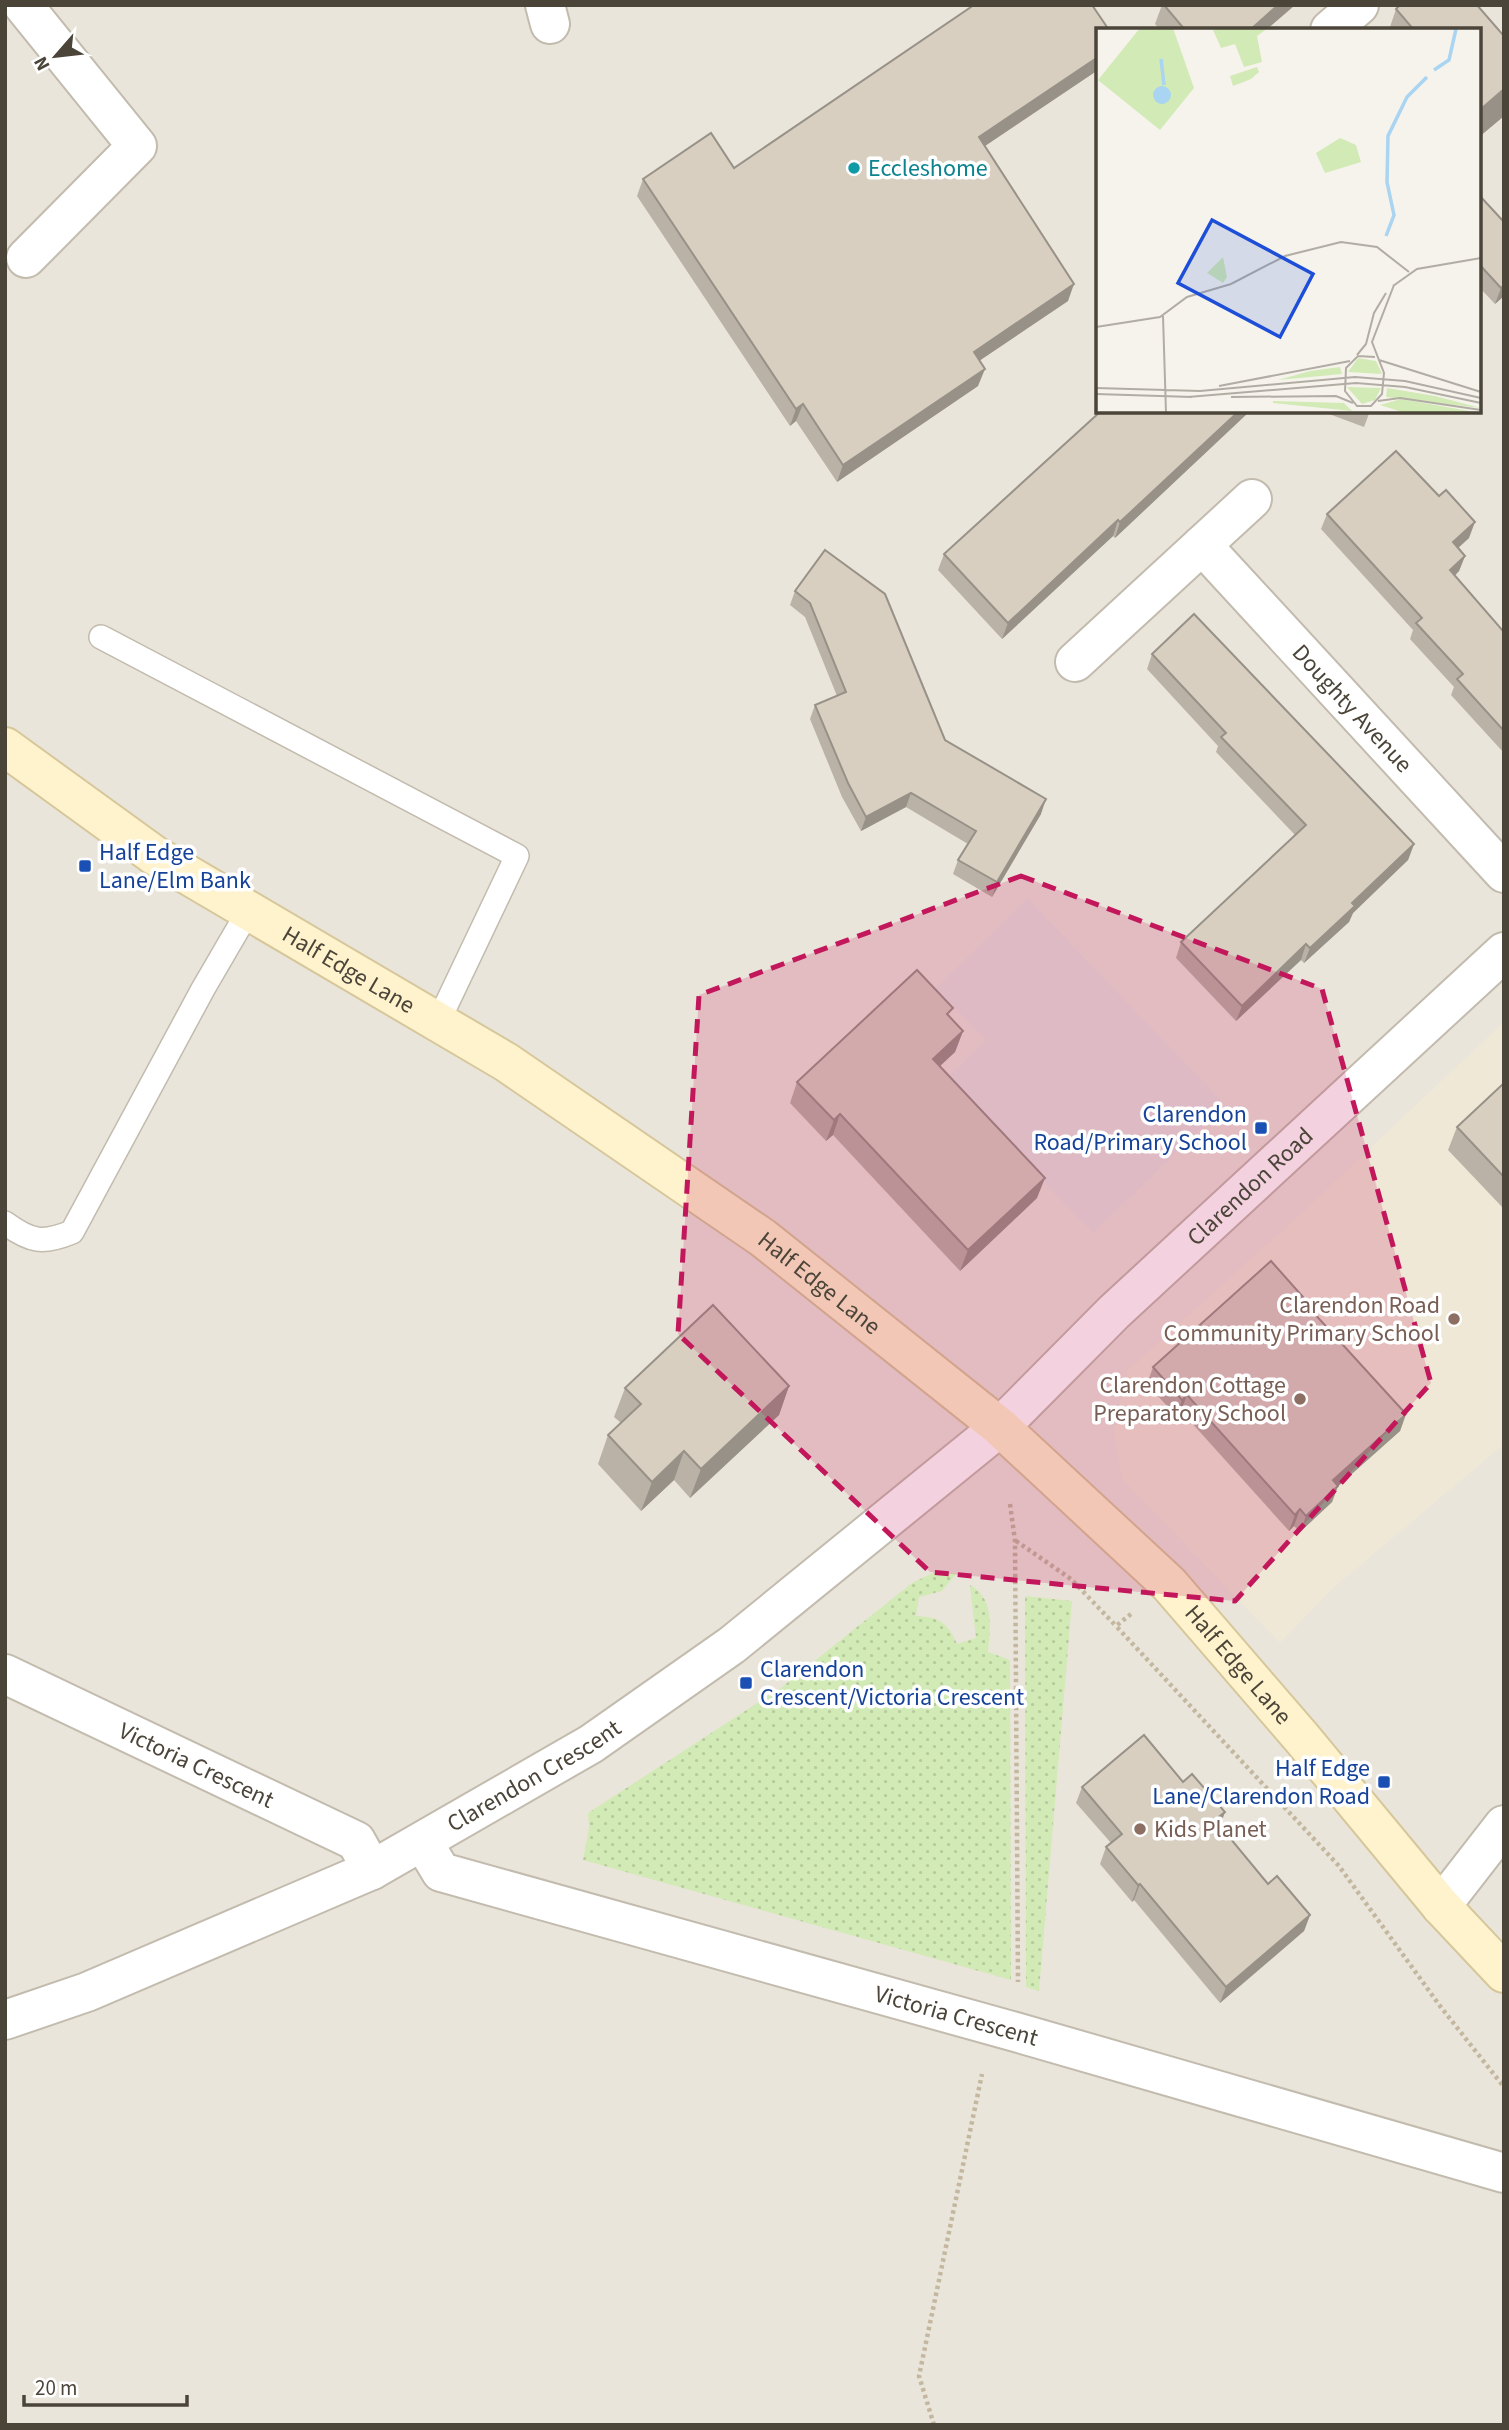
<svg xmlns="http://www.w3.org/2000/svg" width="1509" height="2430" viewBox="0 0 1509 2430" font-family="'Source Sans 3',sans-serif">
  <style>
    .residential { fill: #eae5da; fill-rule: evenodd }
    .education { fill: #efe8d6 }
    .grass { fill: url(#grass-dots) }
    .parking { fill: #e5e3e0 }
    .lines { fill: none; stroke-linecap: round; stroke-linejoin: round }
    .service-casing { stroke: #c2bbae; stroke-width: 26 }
    .minor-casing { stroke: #c2bbae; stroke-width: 42 }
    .secondary-casing { stroke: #d6c79b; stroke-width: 42 }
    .path { stroke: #c4b79f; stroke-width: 4.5; stroke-dasharray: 3.5 3.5; stroke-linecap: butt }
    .service { stroke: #fff; stroke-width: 23 }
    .minor { stroke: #fff; stroke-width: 38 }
    .secondary { stroke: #fff3cd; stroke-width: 38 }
    .wall { fill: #bab2a6 }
    .shaded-wall { fill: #979187 }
    .building { fill: #d8cfc1; stroke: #979187; stroke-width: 2 }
    .marked { fill: #c2185b; fill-opacity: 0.2; stroke: #c2185b; stroke-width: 5; stroke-dasharray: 14 9; stroke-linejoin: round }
    .culture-dot { fill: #0f9aa8; stroke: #fff; stroke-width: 2.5 }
    .transit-dot { fill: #1a4fb4; stroke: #fff; stroke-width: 2.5 }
    .education-dot { fill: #8d6e63; stroke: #fff; stroke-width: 2.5 }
    .labels { text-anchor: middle; stroke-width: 7; stroke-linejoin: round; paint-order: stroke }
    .culture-label { font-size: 24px; fill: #0d838f; stroke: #fff; text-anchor: start }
    .street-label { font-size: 24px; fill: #4b4439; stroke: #fff }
    .transit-label { font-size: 24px; fill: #164399; stroke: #fff; text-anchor: start }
    .education-label { font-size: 24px; fill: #785e54; stroke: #fff; text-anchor: end }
    .inset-river { fill: none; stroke: #a9d4f2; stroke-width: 3.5 }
    .inset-road { fill: none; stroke: #b2ada4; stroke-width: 2 }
    .view { fill: #1d4ed8; fill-opacity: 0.15; stroke: #1d4ed8; stroke-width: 3.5 }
    .inset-edge { fill: none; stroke: #4b4439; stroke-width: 3.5 }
  </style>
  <defs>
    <pattern id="grass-dots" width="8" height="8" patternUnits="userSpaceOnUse" patternTransform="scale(1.75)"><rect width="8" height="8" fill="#d2eab5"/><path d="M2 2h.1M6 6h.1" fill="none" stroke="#b6ca9c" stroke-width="1.8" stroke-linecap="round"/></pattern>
  </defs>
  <rect width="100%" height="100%" fill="#f6f3ec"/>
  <path class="residential" d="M5 5H1504V2425H5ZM1098 30H1479V411H1098Z"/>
  <path class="education" d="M1504 1022V1444L1333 1588 1280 1643 1122 1479 1114 1431 1127 1371 1305 1210Z"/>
  <g class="grass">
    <path d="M937 1571 956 1574 942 1591 919 1597 916 1616C940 1617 948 1623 957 1644L976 1638 970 1585C995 1599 990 1627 988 1652L1010 1660 1011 1980 583 1860 589 1828 588 1813 782 1687 912 1583Z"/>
    <path d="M1025 1596 1072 1601 1039 1991 1026 1987Z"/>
  </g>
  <path class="parking" d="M1028 899 1225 1105 1093 1233 945 1080 986 1040 936 988Z"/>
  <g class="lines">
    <g class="service-casing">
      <g id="service">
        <path d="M101 637 517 856 438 1022"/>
        <path d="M5 1223C31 1242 43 1244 72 1232L203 989 249 910"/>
      </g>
    </g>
    <g class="minor-casing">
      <g id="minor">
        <path d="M23 5 137 146 26 258"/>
        <path d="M545 5 550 24"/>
        <path d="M1330 30 1359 5"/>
        <path id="s1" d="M1202 545 1504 873"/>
        <path d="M1075 662 1252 499"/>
        <path id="s2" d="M5 1674 356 1841 372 1870"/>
        <path id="s3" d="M423 1842 441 1872 1019 2033 1504 2173"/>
        <path d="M1441 1906 1504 1825"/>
        <path id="s4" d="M5 2020 87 1992 372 1870 591 1744 732 1645 1000 1427 1114 1312 1504 952"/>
      </g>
    </g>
    <g class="secondary-casing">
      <g id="secondary">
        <path id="s5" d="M5 747 154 855 506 1062 763 1238 1000 1427 1169 1584 1301 1737 1441 1906 1504 1973"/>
      </g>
    </g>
    <g class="path">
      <path d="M1010 1504 1015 1541 1018 1982"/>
      <path d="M1016 1541 1071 1579 1116 1626"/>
      <path d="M1131 1614 1116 1626 1339 1866 1440 2006 1504 2087"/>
      <path d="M934 2425 919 2376 982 2074"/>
    </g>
    <use href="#service" class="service"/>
    <use href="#minor" class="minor"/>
    <use href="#secondary" class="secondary"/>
  </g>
  <g class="wall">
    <path d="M1162 5H1295L1266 30H1160L1155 24Z"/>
    <path d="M1400 5H1477L1504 36V116L1479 137V30H1389L1396 9Z"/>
    <path d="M1098 70 985 146 1068 301 979 361 978 386 837 482 796 421 790 426 637 196 643 179 734 168Z"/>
    <path d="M1479 195 1504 222V296L1495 304 1479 287Z"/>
    <path d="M1250 411 1115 538 1113 536 1002 639 938 570 944 554Z"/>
    <path d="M1321 411H1370L1364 427Z"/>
    <path d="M1327 514 1469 538 1458 548 1465 556 1459 571 1455 576 1504 632V753L1451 695 1454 687 1410 639 1413 630 1321 529Z"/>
    <path d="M825 550 945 740 1041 814 992 897 953 874 958 860 968 844 906 807 861 831 842 797 810 719 815 705 837 696 805 617 790 605 795 591Z"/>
    <path d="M1152 654 1414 844 1408 860 1353 913 1349 922 1304 963 1301 960 1236 1021 1176 958 1181 942 1295 835 1216 752 1218 746 1147 669Z"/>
    <path d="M949 1017 963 1031 955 1052 939 1067 1037 1198 960 1271 833 1135 826 1141 790 1103 797 1082Z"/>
    <path d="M1504 1083V1209L1448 1150 1457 1127Z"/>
    <path d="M1303 1297 1302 1300 1406 1414 1400 1431 1338 1486 1332 1502 1300 1532 1294 1526 1289 1531 1181 1411 1176 1416 1147 1384 1153 1367Z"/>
    <path d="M789 1386 779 1415 690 1498 674 1480 641 1511 598 1464 608 1435 621 1423 614 1417 625 1388Z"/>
    <path d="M1082 1787 1220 1826 1268 1884 1310 1915 1304 1931 1220 2003 1134 1900 1132 1902 1100 1864 1106 1847 1111 1843 1076 1803Z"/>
  </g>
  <g class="shaded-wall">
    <path d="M1278 5H1295L1266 30H1250Z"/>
    <path d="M1098 57V70L973 154 979 137Z"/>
    <path d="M1504 89V116L1479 137V114L1481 109Z"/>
    <path d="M1074 284 1068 301 967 369 974 352Z"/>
    <path d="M1504 285V296L1495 304 1501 288Z"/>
    <path d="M985 369 978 386 837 482 843 465Z"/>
    <path d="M803 404 796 421 790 426 796 409Z"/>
    <path d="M1239 411H1250L1115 538 1120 522Z"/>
    <path d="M1118 520 1113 536 1002 639 1008 623Z"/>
    <path d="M1475 522 1469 538 1447 558 1453 542Z"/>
    <path d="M1465 556 1459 571 1444 586 1450 570Z"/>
    <path d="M911 793 906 807 861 831 866 817Z"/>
    <path d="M1046 799 1041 814 992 897 997 882Z"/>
    <path d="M1414 844 1408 860 1353 913 1349 922 1304 963 1310 948 1352 903Z"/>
    <path d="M1306 944 1301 960 1236 1021 1242 1006Z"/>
    <path d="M963 1031 955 1052 925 1080 933 1059Z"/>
    <path d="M840 1114 833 1135 826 1141 834 1120Z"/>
    <path d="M1045 1178 1037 1198 960 1271 968 1250Z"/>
    <path d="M789 1386 779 1415 690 1498 701 1469Z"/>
    <path d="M1187 1395 1181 1411 1176 1416 1182 1400Z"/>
    <path d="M1406 1414 1400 1431 1327 1496 1333 1480Z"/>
    <path d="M684 1451 674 1480 641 1511 652 1482Z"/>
    <path d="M1338 1486 1332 1502 1300 1532 1306 1516Z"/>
    <path d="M1300 1509 1294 1526 1289 1531 1295 1515Z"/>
    <path d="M1225 1812 1219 1829 1215 1820Z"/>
    <path d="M1140 1884 1134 1900 1132 1902 1138 1885Z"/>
    <path d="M1310 1915 1304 1931 1220 2003 1226 1987Z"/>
  </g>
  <g class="building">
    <path d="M974 5H1092L1109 30H1098V57L979 137 1074 284 974 352 985 369 843 465 803 404 796 409 643 179 711 133 734 168Z"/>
    <path d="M1164 5H1278L1250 30H1185Z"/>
    <path d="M1400 5H1477L1504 36V89L1481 109 1479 106V30H1414L1396 9Z"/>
    <path d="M1479 195 1504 222V285L1501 288 1479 264Z"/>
    <path d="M1101 411H1239L1120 522 1118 520 1008 623 944 554Z"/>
    <path d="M1396 451 1439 496 1446 490 1475 522 1453 542 1465 556 1450 570 1504 632V731L1457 679 1463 674 1416 623 1422 618 1327 514Z"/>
    <path d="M825 550 885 594 945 740 1046 799 997 882 958 860 976 831 911 793 866 817 848 783 815 705 846 692 810 603 795 591Z"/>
    <path d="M1194 614 1414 844 1352 903 1355 906 1310 948 1306 944 1242 1006 1181 942 1306 825 1221 737 1226 733 1152 654Z"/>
    <path d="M917 970 953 1008 947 1014 963 1031 933 1059 1045 1178 968 1250 840 1114 834 1120 797 1082Z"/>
    <path d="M1504 1083V1177L1457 1127Z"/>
    <path d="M1271 1261 1303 1297 1301 1299 1406 1414 1333 1480 1338 1486 1306 1516 1300 1509 1295 1515 1187 1395 1182 1400 1153 1367Z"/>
    <path d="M713 1305 789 1386 701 1469 684 1451 652 1482 608 1435 641 1404 625 1388Z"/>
    <path d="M1144 1735 1183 1782 1192 1774 1225 1812 1215 1820 1268 1884 1277 1876 1310 1915 1226 1987 1140 1884 1138 1885 1106 1847 1122 1834 1082 1787Z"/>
  </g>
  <path class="marked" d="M1021 876 1322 989 1431 1383 1235 1601 930 1572 678 1334 699 995Z"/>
  <circle class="culture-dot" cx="854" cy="168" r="7"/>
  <g class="transit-dot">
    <rect x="78" y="859" width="14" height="14" rx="3.5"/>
    <rect x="1254" y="1121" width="14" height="14" rx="3.5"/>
    <rect x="739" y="1676" width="14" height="14" rx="3.5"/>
    <rect x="1377" y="1775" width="14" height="14" rx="3.5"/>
  </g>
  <g class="education-dot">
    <circle cx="1454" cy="1319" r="7"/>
    <circle cx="1300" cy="1399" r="7"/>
    <circle cx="1140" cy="1829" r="7"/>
  </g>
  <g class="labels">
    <g class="culture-label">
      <text x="868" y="176">Eccleshome</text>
    </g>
    <g class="street-label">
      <text dy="8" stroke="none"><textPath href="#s1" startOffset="222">Doughty Avenue</textPath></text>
      <text dy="8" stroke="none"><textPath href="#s5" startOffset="410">Half Edge Lane</textPath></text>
      <text dy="8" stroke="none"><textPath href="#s4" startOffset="1514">Clarendon Road</textPath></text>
      <text dy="8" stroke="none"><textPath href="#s5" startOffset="976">Half Edge Lane</textPath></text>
      <text dy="8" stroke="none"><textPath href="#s5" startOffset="1544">Half Edge Lane</textPath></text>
      <text dy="8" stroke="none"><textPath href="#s2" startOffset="212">Victoria Crescent</textPath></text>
      <text dy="8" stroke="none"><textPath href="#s4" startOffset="584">Clarendon Crescent</textPath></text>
      <text dy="8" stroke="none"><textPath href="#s3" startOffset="570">Victoria Crescent</textPath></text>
    </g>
    <g class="transit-label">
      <text x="99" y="860">Half Edge<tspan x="99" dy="28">Lane/Elm Bank</tspan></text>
      <text x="1247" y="1122" text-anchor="end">Clarendon<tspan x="1247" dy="28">Road/Primary School</tspan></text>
      <text x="760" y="1677">Clarendon<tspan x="760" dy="28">Crescent/Victoria Crescent</tspan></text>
      <text x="1370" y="1776" text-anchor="end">Half Edge<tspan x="1370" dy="28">Lane/Clarendon Road</tspan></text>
    </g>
    <g class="education-label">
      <text x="1440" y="1313">Clarendon Road<tspan x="1440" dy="28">Community Primary School</tspan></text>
      <text x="1286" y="1393">Clarendon Cottage<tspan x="1286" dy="28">Preparatory School</tspan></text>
      <text x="1154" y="1837" text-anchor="start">Kids Planet</text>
    </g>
  </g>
  <g transform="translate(1096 28)">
    <rect width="385" height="385" fill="#f6f3ec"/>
    <path d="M127 229 131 249 127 255 111 245ZM305 371 385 385H309L284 377ZM177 373 248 375 256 383 177 375Z" fill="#d2eab5"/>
    <path d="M262 330 280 333 286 346 252 344ZM244 339 246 346 182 352 214 343ZM251 359 285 360 279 372 266 376ZM291 360 339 368 385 380 290 369Z" fill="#d2eab5"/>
    <path d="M44 0H77L98 60 64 102 2 52ZM123 0H172L161 8 166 34 148 39 139 16 125 20 117 2ZM161 39 163 44 155 51 137 58 134 48ZM244 110 260 117 265 134 229 145 220 125Z" fill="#d2eab5"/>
    <path d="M57 67a9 9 0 1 1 18 0a9 9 0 1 1-18 0Z" fill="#a9d4f2"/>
    <path class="inset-river" d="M65 31 68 57M338 42 353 32 360 1M290 208 298 187 291 154 292 108 311 69 331 49"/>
    <path class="inset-road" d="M297 258 321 241 385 230M67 288 70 385M0 299 64 289 91 269 135 256 189 228 245 214 281 219 313 244M261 327 270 316 278 285 290 265M279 329 262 328 250 340 249 363 261 378H275L286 366 288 345 276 314 298 257M283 332 385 364M123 358 254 333M0 360 104 363 259 349 309 353 385 370M0 366 96 369M92 369 260 355 309 359 385 375M135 369 240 368 257 375M282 373 304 370 385 382"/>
    <path class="view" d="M116 192 217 246 184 309 82 255Z"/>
    <rect width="385" height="385" class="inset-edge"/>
  </g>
  <rect width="1509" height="2430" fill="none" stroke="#4b4439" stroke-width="14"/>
  <g transform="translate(56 56) rotate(242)" stroke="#ffffff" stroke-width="5" paint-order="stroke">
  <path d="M0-5L12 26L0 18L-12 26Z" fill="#4b4439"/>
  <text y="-10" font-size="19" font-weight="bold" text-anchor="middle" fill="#4b4439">N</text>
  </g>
  <path d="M24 2395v10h163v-10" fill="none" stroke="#4b4439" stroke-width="3.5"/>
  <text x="35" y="2395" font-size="21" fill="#4b4439" stroke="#ffffff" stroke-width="5" paint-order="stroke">20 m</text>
</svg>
